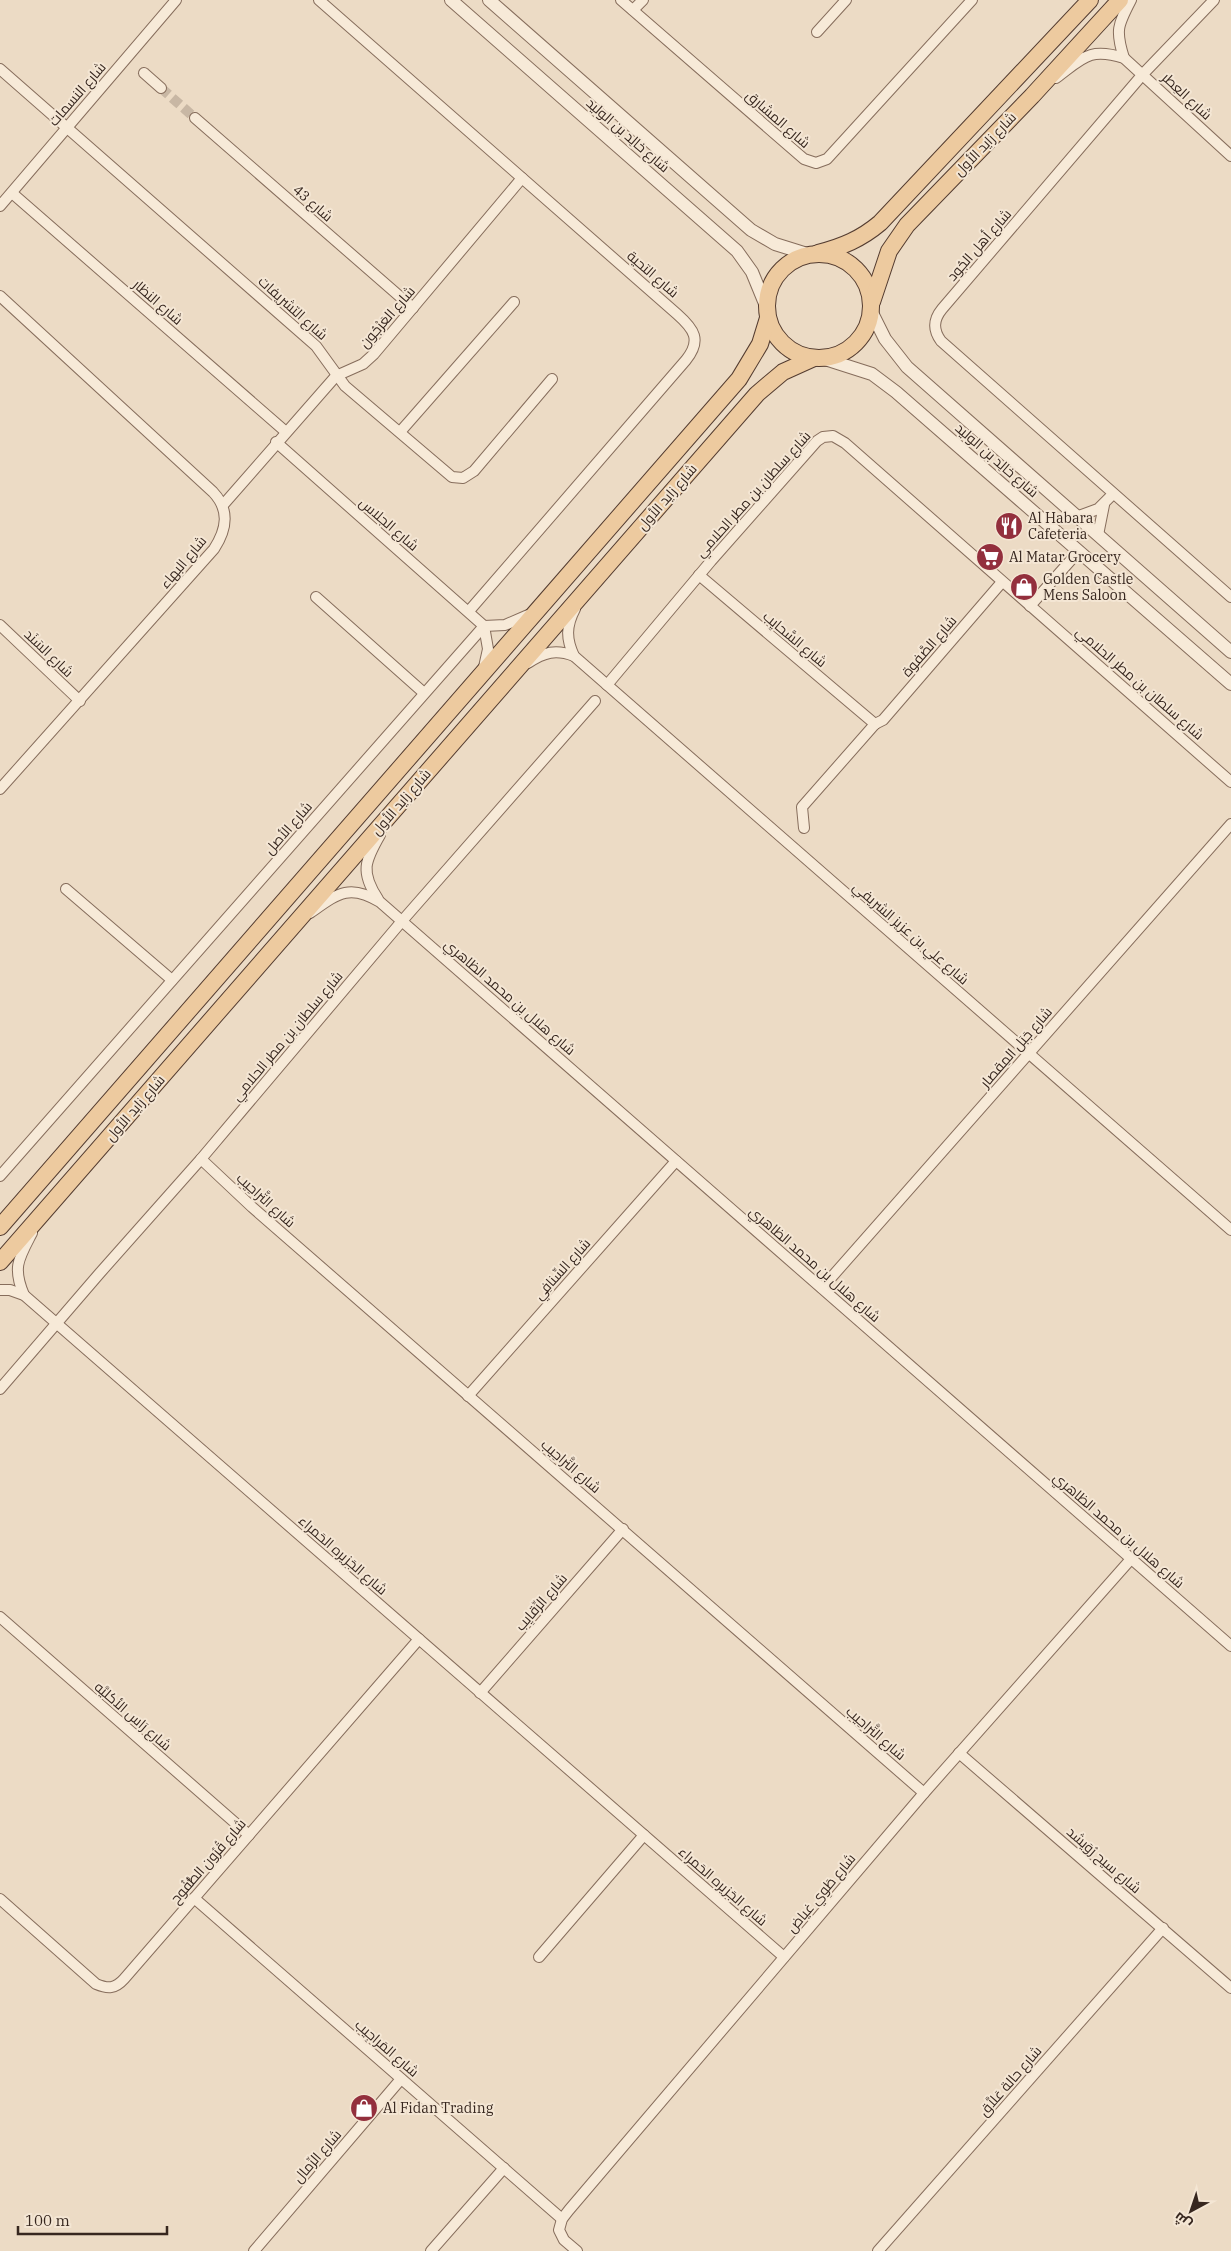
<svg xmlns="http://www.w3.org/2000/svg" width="1231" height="2251" viewBox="0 0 1231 2251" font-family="'IBM Plex Serif',Cairo,serif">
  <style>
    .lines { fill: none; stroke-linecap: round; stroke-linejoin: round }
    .minor-tunnel { stroke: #c8b7a4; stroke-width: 10; stroke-dasharray: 10 5; stroke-linecap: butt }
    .minor-casing { stroke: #866d5c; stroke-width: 12 }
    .tertiary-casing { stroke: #866d5c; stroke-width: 14 }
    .primary-casing { stroke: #543c30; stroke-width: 18 }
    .minor { stroke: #f7ead8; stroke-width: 10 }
    .tertiary { stroke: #f7ead8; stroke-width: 12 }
    .primary { stroke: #edca9f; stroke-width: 16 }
    .labels { text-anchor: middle; stroke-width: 4; stroke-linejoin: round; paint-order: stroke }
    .street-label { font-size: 14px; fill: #37271f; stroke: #f4e6d4 }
    .poi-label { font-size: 14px; fill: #37271f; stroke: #f4e6d4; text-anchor: start }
  </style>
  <rect width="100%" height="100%" fill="#ecdbc5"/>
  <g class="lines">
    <path class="minor-tunnel" d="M161 88 195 118"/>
    <g class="minor-casing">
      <g id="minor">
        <path d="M319 0 677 314C694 329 702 340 686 360L469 611"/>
        <path d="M621 0 804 159 816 163 827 159 972 0"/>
        <path d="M1214 0 1143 74 942 309C933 320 933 330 941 341L1231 597"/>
        <path d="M633 10 643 0"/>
        <path d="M817 32 846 0"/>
        <path d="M1124 58C1115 30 1118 25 1131 0"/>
        <path d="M0 69 316 346 345 386 452 477 463 478 474 471 552 379"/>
        <path d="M144 73 161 88"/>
        <path d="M1056 78C1083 58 1089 47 1124 58L1231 156"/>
        <path d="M195 118 413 308"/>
        <path d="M12 193 286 432"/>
        <path d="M0 206 176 0"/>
        <path d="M0 296 213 492C230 510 227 529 214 549L0 789"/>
        <path d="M400 432 514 302"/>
        <path d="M276 442 484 626 488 649 484 667"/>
        <path d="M223 505 336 376 363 364 374 354 522 178"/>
        <path d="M1076 517 1098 509 1113 494"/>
        <path d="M1098 535 1104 505"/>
        <path d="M699 575 875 724"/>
        <path d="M316 597 424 693"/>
        <path d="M1030 606 1079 551"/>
        <path d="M575 609C566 626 566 639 574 656L1231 1230"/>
        <path d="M0 625 80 701"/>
        <path d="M484 626 505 625 528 615"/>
        <path d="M528 663C544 652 556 649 574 656"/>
        <path d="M607 685 711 561 817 441 823 437 833 436 845 443 1231 782"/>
        <path d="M875 724 883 720 1002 582"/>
        <path d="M804 828 802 807 875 724"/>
        <path d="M66 889 172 980"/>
        <path d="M378 899C360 872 365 861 380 835"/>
        <path d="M310 913C337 894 349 883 380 902L1231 1646"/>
        <path d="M201 1159 252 1207 924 1793"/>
        <path d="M0 1176 484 626"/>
        <path d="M822 1288 1231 824"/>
        <path d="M0 1290H10L24 1295 784 1957"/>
        <path d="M24 1295C12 1267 19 1258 32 1233"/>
        <path d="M0 1389 99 1274 201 1159 402 921 595 701"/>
        <path d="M468 1396 676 1161"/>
        <path d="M0 1617 249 1835"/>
        <path d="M480 1693 623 1529"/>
        <path d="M959 1753 1231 1988"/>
        <path d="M194 1898 562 2219"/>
        <path d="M0 1899 96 1984C108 1989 115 1989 124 1979L419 1639"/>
        <path d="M539 1957 644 1835"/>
        <path d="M254 2251 401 2079"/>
        <path d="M431 2251 504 2168"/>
        <path d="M577 2251 564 2240 559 2230 562 2219 569 2210 924 1793 1131 1559"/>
        <path d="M878 2251 1163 1928"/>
      </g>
    </g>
    <g class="tertiary-casing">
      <g id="tertiary">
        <path d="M451 0 737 251 752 272 766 306"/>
        <path d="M489 0 751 230 775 244 807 254"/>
        <path d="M871 311 885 339 907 367 1231 652"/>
        <path d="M822 358 872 374 896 392 1231 684"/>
      </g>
    </g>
    <g class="primary-casing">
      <g id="primary">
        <path d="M818 253C842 247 861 239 880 223L1090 0"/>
        <circle cx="819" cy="306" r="52"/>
        <path d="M872 302 889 251 907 225 1032 96 1120 0"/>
        <path d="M0 1227 739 379 760 344 768 318"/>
        <path d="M0 1262 757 394 783 372 814 358"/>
      </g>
    </g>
    <use href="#minor" class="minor"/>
    <use href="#tertiary" class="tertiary"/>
    <use href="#primary" class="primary"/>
  </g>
  <defs>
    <g id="restaurant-disc" transform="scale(1.4375)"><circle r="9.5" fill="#932f3d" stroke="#f4e6d4"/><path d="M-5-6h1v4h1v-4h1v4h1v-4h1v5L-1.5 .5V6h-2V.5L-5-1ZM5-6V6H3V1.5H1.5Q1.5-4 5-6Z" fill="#fff"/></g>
    <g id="supermarket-disc" transform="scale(1.4375)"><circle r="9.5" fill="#932f3d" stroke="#f4e6d4"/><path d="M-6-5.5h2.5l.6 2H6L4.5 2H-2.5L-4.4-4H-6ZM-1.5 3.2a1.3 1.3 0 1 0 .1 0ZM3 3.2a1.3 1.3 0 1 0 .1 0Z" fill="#fff"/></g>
    <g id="shop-disc" transform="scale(1.4375)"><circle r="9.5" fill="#932f3d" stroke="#f4e6d4"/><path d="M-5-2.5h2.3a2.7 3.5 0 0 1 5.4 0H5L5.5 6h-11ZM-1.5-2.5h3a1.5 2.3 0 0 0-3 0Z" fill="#fff"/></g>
  </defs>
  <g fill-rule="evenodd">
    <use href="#restaurant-disc" x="1009" y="526"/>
    <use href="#supermarket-disc" x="990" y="557"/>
    <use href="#shop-disc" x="1024" y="587"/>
    <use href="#shop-disc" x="364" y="2108"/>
  </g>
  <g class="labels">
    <g class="street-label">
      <text transform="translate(77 94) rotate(-49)" y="5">شارع النسمات</text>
      <text transform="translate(1187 96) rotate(43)" y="5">شارع العِطر</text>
      <text transform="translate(778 119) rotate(41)" y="5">شارع المشارق</text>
      <text transform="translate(628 135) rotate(41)" y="5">شارع خالِد بن الوليد</text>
      <text transform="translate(985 144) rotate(-46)" y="5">شارع زايد الأول</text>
      <text transform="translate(313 203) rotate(41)" y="5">شارع 43</text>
      <text transform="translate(979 245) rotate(-49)" y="5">شارع أهل الجُود</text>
      <text transform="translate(653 274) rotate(41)" y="5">شارع التحية</text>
      <text transform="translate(158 302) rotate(41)" y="5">شارع النظار</text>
      <text transform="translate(293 308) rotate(42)" y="5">شارع التشريفات</text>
      <text transform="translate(387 317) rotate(-49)" y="5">شارع العَرْجُون</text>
      <text transform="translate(997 460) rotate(41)" y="5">شارع خالِد بن الوليد</text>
      <text transform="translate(753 494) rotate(-48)" y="5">شارع سلطان بن مطر الحلامي</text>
      <text transform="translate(667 497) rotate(-49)" y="5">شارع زايد الأول</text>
      <text transform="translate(389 524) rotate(41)" y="5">شارع الجلاس</text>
      <text transform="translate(183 562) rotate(-50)" y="5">شارع البهاء</text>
      <text transform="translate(795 639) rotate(40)" y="5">شارع السَّحايِب</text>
      <text transform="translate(929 646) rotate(-49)" y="5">شارع الصَّفوة</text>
      <text transform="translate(49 653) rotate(44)" y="5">شارع السَنَد</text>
      <text transform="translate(1140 683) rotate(41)" y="5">شارع سلطان بن مطر الحلامي</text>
      <text transform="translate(401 802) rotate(-49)" y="5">شارع زايد الأول</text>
      <text transform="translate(288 828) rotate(-49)" y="5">شارع الأصل</text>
      <text transform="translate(911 933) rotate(41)" y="5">شارع علي بن عزيز الشريفي</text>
      <text transform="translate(510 997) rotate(41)" y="5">شارع هلال بن محمد الظاهري</text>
      <text transform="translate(287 1036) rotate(-50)" y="5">شارع سلطان بن مطر الحلامي</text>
      <text transform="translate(1016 1047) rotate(-49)" y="5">شارع جَبَل المِقصار</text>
      <text transform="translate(135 1108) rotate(-49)" y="5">شارع زايد الأول</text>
      <text transform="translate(266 1200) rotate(42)" y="5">شارع التَّراحِيب</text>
      <text transform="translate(815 1264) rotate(41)" y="5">شارع هلال بن محمد الظاهري</text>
      <text transform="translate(562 1269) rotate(-48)" y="5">شارع السِّنافِي</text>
      <text transform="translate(571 1466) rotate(41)" y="5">شارع التَّراحِيب</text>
      <text transform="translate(1119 1530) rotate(41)" y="5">شارع هلال بن محمد الظاهري</text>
      <text transform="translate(343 1555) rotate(41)" y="5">شارع الجَزيره الحَمراء</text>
      <text transform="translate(541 1602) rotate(-49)" y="5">شارع الرِّقايِب</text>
      <text transform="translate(133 1716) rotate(41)" y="5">شارع رَاس الأكليَّه</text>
      <text transform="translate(876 1733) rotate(41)" y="5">شارع التَّراحِيب</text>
      <text transform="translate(1104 1860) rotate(41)" y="5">شارع سيح رُوَيشد</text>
      <text transform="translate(208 1861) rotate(-49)" y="5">شارع قُرُون الطُّفُوح</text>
      <text transform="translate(723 1886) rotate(41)" y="5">شارع الجَزيره الحَمراء</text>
      <text transform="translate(821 1893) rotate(-50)" y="5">شارع طَوِي غياض</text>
      <text transform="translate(387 2048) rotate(41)" y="5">شارع المَراجِيب</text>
      <text transform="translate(1010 2081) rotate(-49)" y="5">شارع حالة عَلاَّق</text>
      <text transform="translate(317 2156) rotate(-49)" y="5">شارع الرِّمال</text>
    </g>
    <g class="poi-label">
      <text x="1028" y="523">Al Habara<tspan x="1028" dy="16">Cafeteria</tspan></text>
      <text x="1009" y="562">Al Matar Grocery</text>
      <text x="1043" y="584">Golden Castle<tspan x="1043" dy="16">Mens Saloon</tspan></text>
      <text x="383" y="2113">Al Fidan Trading</text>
    </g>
  </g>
  <g transform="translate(1191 2211) rotate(220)" stroke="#f4e6d4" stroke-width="4" paint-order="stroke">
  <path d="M0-4L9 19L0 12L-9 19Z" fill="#37271f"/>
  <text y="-8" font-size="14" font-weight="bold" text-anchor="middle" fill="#37271f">ش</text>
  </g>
  <path d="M18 2226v8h149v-8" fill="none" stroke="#37271f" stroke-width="2.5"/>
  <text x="25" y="2226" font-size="15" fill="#37271f" stroke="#f4e6d4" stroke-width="4" paint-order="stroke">100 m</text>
</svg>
